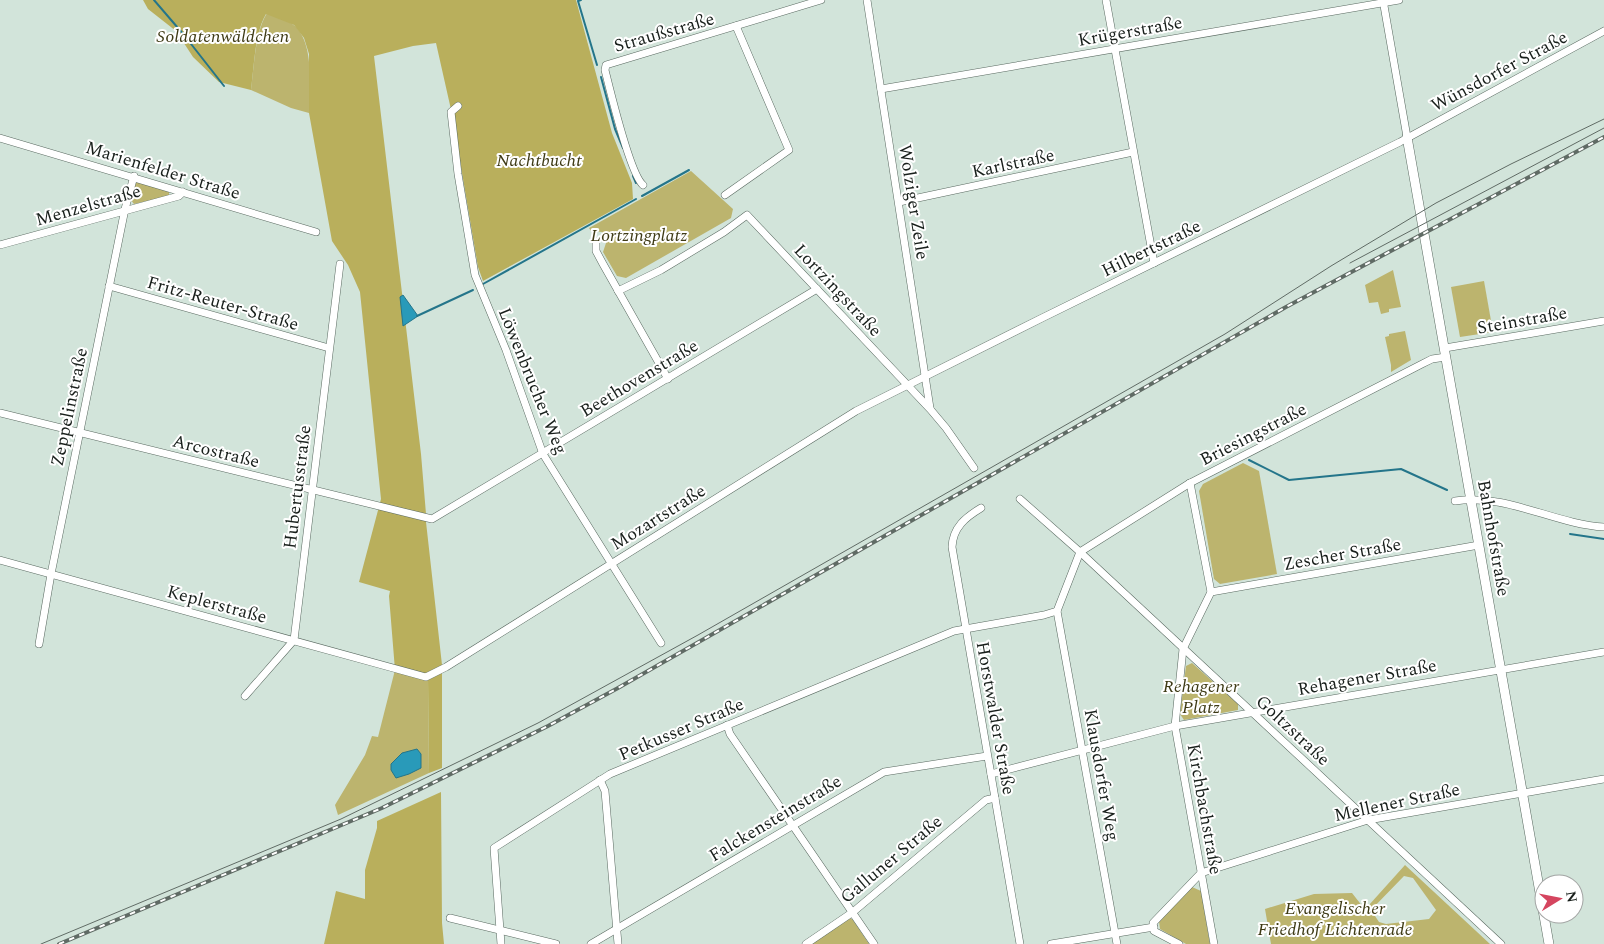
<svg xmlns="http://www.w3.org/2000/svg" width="1604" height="944" viewBox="0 0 1604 944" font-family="Spectral,serif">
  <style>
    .green { fill: #bcb46e; fill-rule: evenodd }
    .forest { fill: #b9af5c }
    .water { fill: #299ab9; stroke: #24758a }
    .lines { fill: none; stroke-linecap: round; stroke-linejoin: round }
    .stream { stroke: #24758a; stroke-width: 2 }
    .minor-casing { stroke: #596960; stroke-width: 8 }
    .tertiary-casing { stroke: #596960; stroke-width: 10 }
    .minor { stroke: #fff; stroke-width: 7 }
    .tertiary { stroke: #fff; stroke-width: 9 }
    .tram { stroke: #606b65; stroke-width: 1 }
    .rail-casing { stroke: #606b65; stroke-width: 4 }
    .rail { stroke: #fff; stroke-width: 2; stroke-dasharray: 5.5; stroke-linecap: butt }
    .labels { text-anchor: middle; stroke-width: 4; stroke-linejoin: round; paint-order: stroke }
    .street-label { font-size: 18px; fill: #181f1b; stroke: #fff }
    .park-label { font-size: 18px; font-style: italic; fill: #3e3a15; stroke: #fff }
  </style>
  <rect width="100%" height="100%" fill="#d2e4da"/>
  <g class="green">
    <path d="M267 13C275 17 288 20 295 26 315 46 309 87 309 113L291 108 251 90C254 67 255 32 267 13Z"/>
    <path d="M691 171 733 209 731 218 626 278 617 276 603 252 607 240 602 232 591 231 589 228Z"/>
    <path d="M136 180 169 190V196L134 204 131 200Z"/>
    <path d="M1393 270 1401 307 1389 309V312L1381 314 1378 302 1369 303 1365 285Z"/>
    <path d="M1484 281 1493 332 1460 337 1451 287Z"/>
    <path d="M1405 331 1411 360 1391 372V365L1385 337 1389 336V334Z"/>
    <path d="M1243 463 1259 471 1277 574 1220 584 1214 579 1199 491 1203 484Z"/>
    <path d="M1192 663 1238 704V710L1184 720 1180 714 1186 666Z"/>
    <path d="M395 670 428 679 429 773 338 815 335 805 365 755 372 736 378 737Z"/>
    <path d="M1405 865 1490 944H1271L1265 909 1314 894 1352 893 1363 907 1369 905ZM1404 876 1413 878 1436 910 1429 919 1386 924 1379 922 1371 910Z"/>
    <path d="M1192 887 1201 891 1210 944H1186L1160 929 1159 921Z"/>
    <path d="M850 918 853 920 869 944H811Z"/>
  </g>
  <g class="forest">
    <path d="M143 0H576L612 133 632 183 633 199 483 281 478 267 452 114 436 43 413 46 374 56 421 454 426 514V522L442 665V768L429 773 428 679 395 670 389 596 390 591 359 582 381 499 360 292 348 265 332 241 309 113V54L304 38 294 25 266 14C255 32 254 67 251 90L219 82 193 57 176 31 148 9Z"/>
    <path d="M441 792 442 923 444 944H324L336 891 365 899V870L377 828V821Z"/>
  </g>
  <g class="water">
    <path d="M403 295 418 316 403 326 400 297Z"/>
    <path d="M417 749 421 754V768L409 774 396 778 391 770V764L402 753Z"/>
  </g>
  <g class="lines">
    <g class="stream">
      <path d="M154 0 184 35 224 86"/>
      <path d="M581 0 578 1 597 65"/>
      <path d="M601 77 615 129 623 148"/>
      <path d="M633 176 636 183"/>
      <path d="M642 196 689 170"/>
      <path d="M483 284 636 199"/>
      <path d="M417 316 473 290"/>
      <path d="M1249 460 1289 480 1401 469 1447 490"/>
      <path d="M1570 534 1604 539"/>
    </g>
    <g class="minor-casing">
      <g id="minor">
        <path d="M867 0 930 408"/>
        <path d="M1106 0 1154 263"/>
        <path d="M1383 0 1407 137"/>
        <path d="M881 89 1399 0"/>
        <path d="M458 106 451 112 458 174 475 275 506 350 543 454 661 643"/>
        <path d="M0 138 316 232"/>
        <path d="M643 185C630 174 610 90 605 70L606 65 821 0"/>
        <path d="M725 195 789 150 736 26"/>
        <path d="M899 202 1133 152"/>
        <path d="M596 243V251L603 264 668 379"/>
        <path d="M0 245 179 196 183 192"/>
        <path d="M109 286 329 348"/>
        <path d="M618 291 661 270 724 232 747 215 930 409 946 428 974 468"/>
        <path d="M1445 348 1604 321"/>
        <path d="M0 413 432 519 817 289"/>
        <path d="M1190 483 1211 592 1183 649 1175 726 1214 944"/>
        <path d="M1020 499 1080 552 1501 944"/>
        <path d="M1455 501C1506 493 1554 524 1604 527"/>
        <path d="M981 508C966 517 953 527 952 547L1020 944"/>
        <path d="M1080 552 1190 483 1422 364 1432 359 1446 357"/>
        <path d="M0 560 426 677 446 667 856 411 1042 318 1400 142 1604 31"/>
        <path d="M1211 592 1479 545"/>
        <path d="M1057 611 1117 944"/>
        <path d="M39 644 51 574 125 209 134 176"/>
        <path d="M245 696 294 640 340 264"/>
        <path d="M727 725 730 734 874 944"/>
        <path d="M991 774 1175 726 1604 652"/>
        <path d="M600 780 605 791 618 944"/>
        <path d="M450 918 556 944"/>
        <path d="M501 944 494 848 610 774 954 631 1044 615 1057 611 1080 552"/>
        <path d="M591 944 884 772 987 756"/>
        <path d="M806 944 853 912 986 800 995 798"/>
        <path d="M1051 944 1154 927"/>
        <path d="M1179 944 1154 931 1153 923 1201 873 1368 820 1604 779"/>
      </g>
    </g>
    <g class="tertiary-casing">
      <path id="tertiary" d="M1407 137 1549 944"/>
    </g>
    <use href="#minor" class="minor"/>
    <use href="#tertiary" class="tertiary"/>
    <g class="tram">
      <path d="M1350 263 1604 128"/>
      <path d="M41 944 341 819 538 723 698 635 1225 334 1331 266 1436 203 1511 164 1604 119"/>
    </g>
    <g class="rail-casing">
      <path id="rail" d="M59 944 382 808 548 726 618 688 1286 307 1604 137"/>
    </g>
    <use href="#rail" class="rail"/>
  </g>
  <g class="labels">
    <g class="street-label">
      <text transform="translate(1130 31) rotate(-10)" y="6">Krügerstraße</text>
      <text transform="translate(664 32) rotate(-16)" y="6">Straußstraße</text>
      <text transform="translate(1499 71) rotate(-28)" y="6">Wünsdorfer Straße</text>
      <text transform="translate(1013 163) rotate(-12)" y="6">Karlstraße</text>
      <text transform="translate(163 170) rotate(17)" y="6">Marienfelder Straße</text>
      <text transform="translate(914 202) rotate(81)" y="6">Wolziger Zeile</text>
      <text transform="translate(88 205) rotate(-16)" y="6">Menzelstraße</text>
      <text transform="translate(1151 248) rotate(-26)" y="6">Hilbertstraße</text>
      <text transform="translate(838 290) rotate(47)" y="6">Lortzingstraße</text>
      <text transform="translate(223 303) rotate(16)" y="6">Fritz-Reuter-Straße</text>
      <text transform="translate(1522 320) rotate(-10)" y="6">Steinstraße</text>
      <text transform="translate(639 378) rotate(-31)" y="6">Beethovenstraße</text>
      <text transform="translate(533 381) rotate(68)" y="6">Löwenbrucher Weg</text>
      <text transform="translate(69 407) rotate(-78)" y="6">Zeppelinstraße</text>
      <text transform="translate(1253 434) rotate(-27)" y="6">Briesingstraße</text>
      <text transform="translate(216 451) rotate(14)" y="6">Arcostraße</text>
      <text transform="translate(297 487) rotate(-83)" y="6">Hubertusstraße</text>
      <text transform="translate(658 517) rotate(-32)" y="6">Mozartstraße</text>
      <text transform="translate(1494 538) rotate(80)" y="6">Bahnhofstraße</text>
      <text transform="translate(1342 554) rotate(-10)" y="6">Zescher Straße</text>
      <text transform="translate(217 604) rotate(15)" y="6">Keplerstraße</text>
      <text transform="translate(1367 677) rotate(-10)" y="6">Rehagener Straße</text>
      <text transform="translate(996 718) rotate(80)" y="6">Horstwalder Straße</text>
      <text transform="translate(681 729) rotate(-23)" y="6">Petkusser Straße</text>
      <text transform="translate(1293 730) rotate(43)" y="6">Goltzstraße</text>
      <text transform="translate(1102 775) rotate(80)" y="6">Klausdorfer Weg</text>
      <text transform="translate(1397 802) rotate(-12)" y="6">Mellener Straße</text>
      <text transform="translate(1205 809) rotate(80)" y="6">Kirchbachstraße</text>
      <text transform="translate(775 818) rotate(-31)" y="6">Falckensteinstraße</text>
      <text transform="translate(891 859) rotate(-40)" y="6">Galluner Straße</text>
    </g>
    <g class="park-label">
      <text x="223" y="42">Soldatenwäldchen</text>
      <text x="539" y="166">Nachtbucht</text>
      <text x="639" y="241">Lortzingplatz</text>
      <text x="1201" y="692">Rehagener<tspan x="1201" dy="21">Platz</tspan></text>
      <text x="1335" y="914">Evangelischer<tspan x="1335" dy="21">Friedhof Lichtenrade</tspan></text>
    </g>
  </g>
  <g transform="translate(1559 899) rotate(80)"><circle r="24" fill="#ffffff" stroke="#a3a5a4"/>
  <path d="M0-4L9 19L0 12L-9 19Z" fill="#d5455f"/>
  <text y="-8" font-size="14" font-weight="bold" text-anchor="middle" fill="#181f1b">N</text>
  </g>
</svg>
